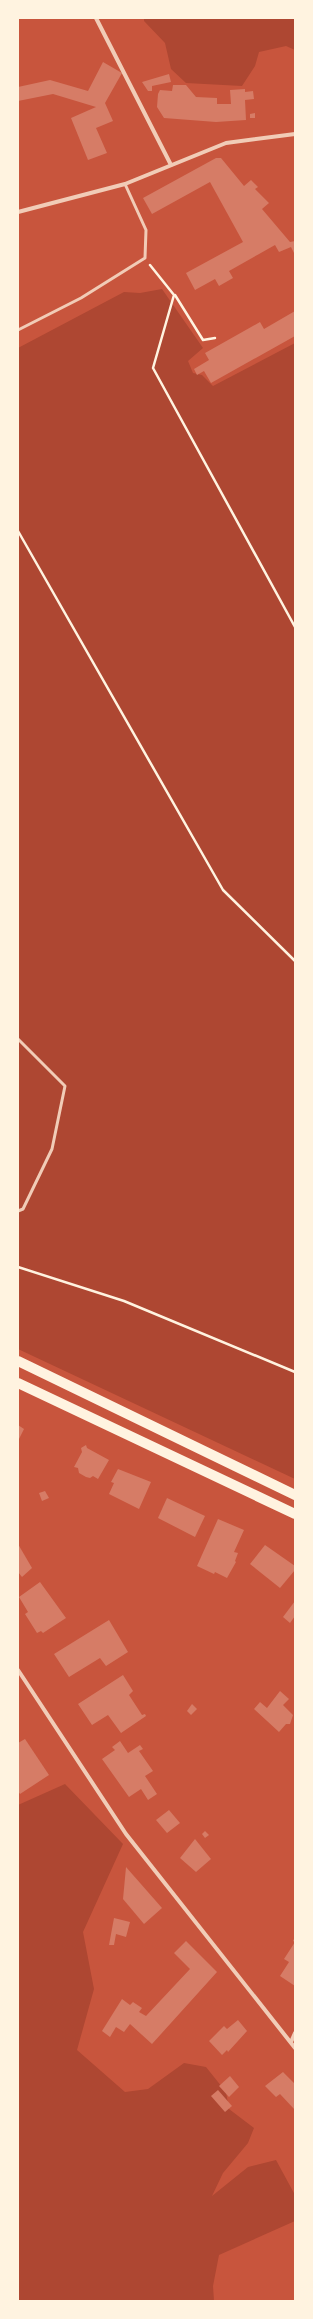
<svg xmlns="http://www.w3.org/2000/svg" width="313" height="2319" viewBox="0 0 313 2319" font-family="Helvetica,sans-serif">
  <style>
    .green { fill: #ae4732 }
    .building { fill: #d67c66 }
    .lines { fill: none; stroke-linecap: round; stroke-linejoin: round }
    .path { stroke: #fff3e0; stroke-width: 2.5 }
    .service { stroke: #f1ccb7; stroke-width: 3 }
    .minor { stroke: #f1ccb7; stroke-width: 4 }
    .primary { stroke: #fff3e0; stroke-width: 10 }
  </style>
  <rect width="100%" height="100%" fill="#c8553d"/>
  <g class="green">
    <path d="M144 18H295V50L286 46 259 52 255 66 242 86 186 83 171 69 165 43 144 21Z"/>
    <path d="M162 289 203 348 188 361 193 373 202 375 213 386 295 343V1479L18 1349V348L124 292 140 293Z"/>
    <path d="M65 1784 123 1844 83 1932 94 1989 77 2050 125 2092 148 2089 184 2063 206 2067 226 2092 229 2109 254 2128 248 2143 223 2173 212 2196 248 2167 276 2160 295 2195V2221L219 2255 213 2286 214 2301H18V1805Z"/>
  </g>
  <g class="building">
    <path d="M103 62 122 73 105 103 113 121 96 128 107 153 88 160 71 118 96 107 53 94 18 101V87L50 80 88 91Z"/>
    <path d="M169 74 171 82 152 86V91H148L142 82Z"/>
    <path d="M173 85H186L196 97 217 98V104H231L230 90 245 89V92L253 91 254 99 245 100 246 120 216 122 164 118 157 107 158 94 160 90 172 91Z"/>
    <path d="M255 113V118H250V114Z"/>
    <path d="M216 158H221L244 186 251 180 258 187 255 189 269 203 262 209 290 242 295 241V255L291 247 279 252 275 245 229 271 233 278 219 286 215 279 195 290 186 273 243 242 210 182 152 214 143 198Z"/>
    <path d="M295 311V336L211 383 204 371 197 375 194 369 209 360 205 353 260 322 264 329Z"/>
    <path d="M18 1425 24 1429 18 1441Z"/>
    <path d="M86 1445 87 1448 109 1460 98 1479 93 1476 90 1478 86 1477 79 1473 78 1468 74 1467 82 1452 81 1448Z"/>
    <path d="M118 1469 151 1482 139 1509 109 1494 114 1483 111 1482Z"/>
    <path d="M45 1491 49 1498 42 1501 39 1493Z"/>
    <path d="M167 1498 205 1516 195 1537 158 1518Z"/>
    <path d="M218 1519 244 1530 234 1552 238 1553 235 1561 236 1562 227 1578 215 1572 214 1574 197 1566Z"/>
    <path d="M18 1544 32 1568 22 1577 18 1572Z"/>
    <path d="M265 1545 295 1566V1570L280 1588 250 1564Z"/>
    <path d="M40 1582 66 1618 43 1633 41 1631 37 1633 25 1614 28 1612 19 1597Z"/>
    <path d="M295 1601V1616L290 1623 283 1617Z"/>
    <path d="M109 1620 128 1652 106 1666 100 1658 69 1677 54 1654Z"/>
    <path d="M123 1675 133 1691 129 1695 142 1715 145 1714 146 1716 121 1733 108 1715 92 1725 78 1704Z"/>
    <path d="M280 1691 289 1699 283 1705 293 1715 290 1724H286L279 1732 254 1709 260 1702 267 1708Z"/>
    <path d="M192 1704 197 1709 191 1715 187 1711Z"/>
    <path d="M25 1739 49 1775 20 1794 18 1791V1743Z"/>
    <path d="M120 1741 128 1753 140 1745 143 1749 139 1751 153 1771 145 1776 157 1794 148 1800 141 1789 129 1797 102 1759 115 1750 112 1747Z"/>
    <path d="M169 1810 180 1823 167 1833 156 1820Z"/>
    <path d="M205 1831 209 1835 205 1838 202 1834Z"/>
    <path d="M195 1839 211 1859 196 1872 180 1858Z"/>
    <path d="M126 1867 162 1908 144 1924 123 1899Z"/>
    <path d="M114 1918 130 1922 126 1937 116 1934 114 1945H109Z"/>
    <path d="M295 1937V1986L280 1976 289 1962 284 1959 295 1942 293 1941Z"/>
    <path d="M186 1941 217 1972 152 2044 130 2024 124 2032 116 2027 110 2037 102 2031 122 1999 130 2005 133 2002 142 2008 139 2012 146 2016 190 1969 174 1953Z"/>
    <path d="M238 2020 247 2031 228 2052 227 2050 222 2055 209 2041 224 2026 227 2029Z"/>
    <path d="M283 2072 295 2084V2110L280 2094 276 2097 265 2086Z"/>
    <path d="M230 2076 239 2087 229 2097 219 2086Z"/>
    <path d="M218 2090 232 2106 225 2112 211 2096Z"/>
  </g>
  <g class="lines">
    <g class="path">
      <path d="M150 265 174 295 153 368 295 627"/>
      <path d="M175 295 203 340 215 338"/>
      <path d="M18 531 223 890 295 961"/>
      <path d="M18 1267 124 1301 295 1372"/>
    </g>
    <g class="service">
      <path d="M18 330 81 298 145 258 146 230 125 184"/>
      <path d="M18 1039 65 1086 52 1149 23 1209 18 1211"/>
    </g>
    <g class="minor">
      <path d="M96 18 171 165"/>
      <path d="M18 212 125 184 226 143 295 134"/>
      <path d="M18 1670 126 1834 295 2048"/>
      <path d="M291 2042 295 2033"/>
    </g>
    <g class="primary">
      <path d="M18 1361 295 1495"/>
      <path d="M18 1383 295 1514"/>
    </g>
  </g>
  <rect width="313" height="2319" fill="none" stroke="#fff3e0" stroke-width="38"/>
</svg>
